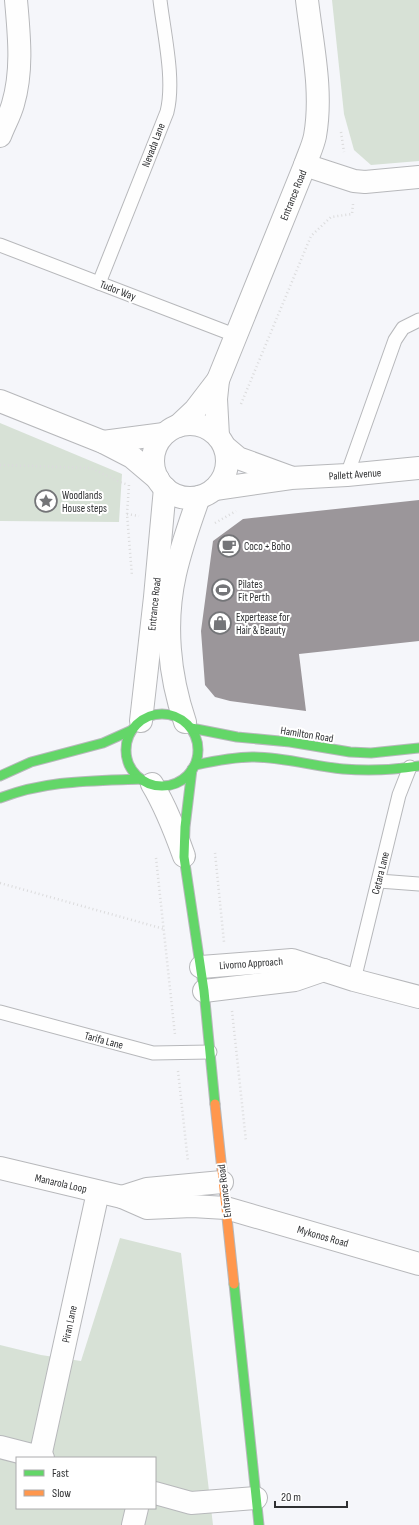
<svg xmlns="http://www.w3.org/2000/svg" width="419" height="1525" viewBox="0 0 419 1525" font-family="'Sofia Sans Condensed',sans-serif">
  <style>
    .green { fill: #d7e1d6; fill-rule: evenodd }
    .building { fill: #9b969a }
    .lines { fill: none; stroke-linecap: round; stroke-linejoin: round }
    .lane-casing { stroke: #b7b8bb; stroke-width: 15 }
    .street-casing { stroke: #b7b8bb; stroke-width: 24 }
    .fast-casing { stroke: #b7b8bb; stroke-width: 11 }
    .slow-casing { stroke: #b7b8bb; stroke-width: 11 }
    .path { stroke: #dbdbdc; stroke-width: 2.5; stroke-dasharray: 1 3; stroke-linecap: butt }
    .lane { stroke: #fefefe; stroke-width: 13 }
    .street { stroke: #fefefe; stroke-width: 22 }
    .fast { stroke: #63d668; stroke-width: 9 }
    .slow { stroke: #ff974d; stroke-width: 9 }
    .labels { text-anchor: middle; stroke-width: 4; stroke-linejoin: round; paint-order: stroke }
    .street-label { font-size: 11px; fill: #2f3032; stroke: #fff }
    .poi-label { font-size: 11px; fill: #2f3032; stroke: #fff; text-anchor: start }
  </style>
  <rect width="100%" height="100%" fill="#f5f6fa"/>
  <g class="green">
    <path d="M332 0H419V161L371 165 354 150 344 114Z"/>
    <path d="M0 423 122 474 119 522 0 521Z"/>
    <path d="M120 1238 181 1253 213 1525H0V1345L41 1355 81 1361ZM17 1458H155V1508H17Z"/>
  </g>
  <path class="building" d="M419 500V641L299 654 306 711 230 701 215 697 205 685 201 631 213 541 243 519Z"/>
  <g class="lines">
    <g class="lane-casing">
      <g id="lane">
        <path d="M0 245 237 336"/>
        <path d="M99 283 167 112C175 80 164 34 160 0"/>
        <path d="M347 475 395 340 403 328 419 320"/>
        <path d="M379 881 419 884"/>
        <path d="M354 980 399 795 410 767"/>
        <path d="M0 1012 153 1053 210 1052"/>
      </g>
    </g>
    <g class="street-casing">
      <g id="street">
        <path d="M0 136C4 125 10 115 13 104 23 70 19 35 16 0"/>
        <path d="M305 165 354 181 365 182 419 177"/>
        <path d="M0 401 103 442 132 457 158 479"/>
        <circle cx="190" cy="461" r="37"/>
        <path d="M178 426 195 410 218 380"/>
        <path d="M218 436 216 399 218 380 305 165C308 156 313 146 315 136 323 91 312 44 307 0"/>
        <path d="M103 442 164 434"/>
        <path d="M225 447 238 458 290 477"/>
        <path d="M215 489 291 478 347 475 419 468"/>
        <path d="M141 721 155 597 165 488"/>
        <path d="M185 722C169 675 164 623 175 574 181 548 190 522 199 497"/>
        <path d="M152 784C166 807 175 831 184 856"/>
        <path d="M201 967 292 960 354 980 419 997"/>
        <path d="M204 991 295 980 324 970"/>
        <path d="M0 1168 122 1197 147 1208 192 1206 226 1208 419 1264"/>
        <path d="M122 1197 147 1189 222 1182"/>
        <path d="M0 1447 43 1458"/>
        <path d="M40 1457 98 1192"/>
        <path d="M155 1493 191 1503 256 1498"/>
        <path d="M133 1525 137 1508"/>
      </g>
    </g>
    <g class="fast-casing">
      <g id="fast">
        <circle cx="162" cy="750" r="36"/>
        <path d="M191 728 237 737 290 742 350 752 371 753 419 748"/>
        <path d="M195 765C214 761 233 757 252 757 283 757 313 766 343 769 368 771 394 770 419 766"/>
        <path d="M192 769 185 827 184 857 204 991 215 1104"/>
        <path d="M0 776 31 762 103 743 132 730"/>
        <path d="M0 798C47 780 92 781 141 779"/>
        <path d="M234 1284 259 1525"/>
      </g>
    </g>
    <g class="slow-casing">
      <path id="slow" d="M215 1104 234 1284"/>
    </g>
    <g class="path">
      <path d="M341 132 344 152"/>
      <path d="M241 404 311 236 331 217 352 214 353 204"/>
      <path d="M0 465 91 468 122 483 126 484"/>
      <path d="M129 485 127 514 132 576"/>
      <path d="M127 514 139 516"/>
      <path d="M215 523 236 511"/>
      <path d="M215 853 224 942"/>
      <path d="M156 858 175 1035"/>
      <path d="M0 883 164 929"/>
      <path d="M232 1011 246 1141"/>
      <path d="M178 1071 188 1162"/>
    </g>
    <use href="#lane" class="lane"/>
    <use href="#street" class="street"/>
    <use href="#fast" class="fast"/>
    <use href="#slow" class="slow"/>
  </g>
  <defs>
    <g id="sight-ring" transform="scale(1.15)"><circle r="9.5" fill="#fff" stroke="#747578" stroke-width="1.5"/><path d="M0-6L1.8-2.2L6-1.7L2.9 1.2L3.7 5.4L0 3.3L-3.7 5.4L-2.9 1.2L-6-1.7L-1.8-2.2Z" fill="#747578"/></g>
    <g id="cafe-ring" transform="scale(1.15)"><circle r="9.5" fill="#fff" stroke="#747578" stroke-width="1.5"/><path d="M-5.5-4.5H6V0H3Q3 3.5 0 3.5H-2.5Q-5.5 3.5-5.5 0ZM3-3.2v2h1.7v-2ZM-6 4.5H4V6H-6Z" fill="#747578"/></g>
    <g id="stadium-ring" transform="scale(1.15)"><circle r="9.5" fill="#fff" stroke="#747578" stroke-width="1.5"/><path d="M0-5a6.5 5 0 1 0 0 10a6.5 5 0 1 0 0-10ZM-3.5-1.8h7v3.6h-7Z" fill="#747578"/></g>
    <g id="shop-ring" transform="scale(1.15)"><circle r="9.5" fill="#fff" stroke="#747578" stroke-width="1.5"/><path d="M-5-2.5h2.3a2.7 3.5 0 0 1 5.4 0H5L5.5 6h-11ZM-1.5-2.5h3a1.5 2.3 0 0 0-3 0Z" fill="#747578"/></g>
  </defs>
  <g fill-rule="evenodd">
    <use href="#sight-ring" x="46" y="501"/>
    <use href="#cafe-ring" x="229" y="546"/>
    <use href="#stadium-ring" x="223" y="590"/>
    <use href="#shop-ring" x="220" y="623"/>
  </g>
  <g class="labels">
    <g class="street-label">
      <text transform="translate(153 145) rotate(-69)" y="4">Nevada Lane</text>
      <text transform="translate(293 195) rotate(-68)" y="4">Entrance Road</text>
      <text transform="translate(118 290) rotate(21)" y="4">Tudor Way</text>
      <text transform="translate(355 474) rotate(-4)" y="4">Pallett Avenue</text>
      <text transform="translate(154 604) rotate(-84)" y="4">Entrance Road</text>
      <text transform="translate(307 734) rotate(9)" y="4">Hamilton Road</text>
      <text transform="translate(380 873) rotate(-76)" y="4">Cetara Lane</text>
      <text transform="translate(251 963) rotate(-4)" y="4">Livorno Approach</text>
      <text transform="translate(104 1040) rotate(15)" y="4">Tarifa Lane</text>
      <text transform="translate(61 1183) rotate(13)" y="4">Manarola Loop</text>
      <text transform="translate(224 1191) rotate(-97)" y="4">Entrance Road</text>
      <text transform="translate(323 1236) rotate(16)" y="4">Mykonos Road</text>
      <text transform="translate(69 1324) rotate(-78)" y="4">Piran Lane</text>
    </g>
    <g class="poi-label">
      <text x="62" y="499">Woodlands<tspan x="62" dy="13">House steps</tspan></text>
      <text x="244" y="550">Coco + Boho</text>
      <text x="238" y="588">Pilates<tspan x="238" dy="13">Fit Perth</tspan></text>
      <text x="236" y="621">Expertease for<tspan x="236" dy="13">Hair &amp; Beauty</tspan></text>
    </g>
  </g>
  <rect x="16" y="1457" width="140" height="52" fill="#ffffff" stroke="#acacad"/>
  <rect x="24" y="1470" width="20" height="6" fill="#63d668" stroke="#acacad"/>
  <text x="52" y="1477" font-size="12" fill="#2f3032">Fast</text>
  <rect x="24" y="1490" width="20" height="6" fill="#ff974d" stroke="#acacad"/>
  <text x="52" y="1497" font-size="12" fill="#2f3032">Slow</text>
  <path d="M275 1501v6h72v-6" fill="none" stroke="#2f3032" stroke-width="2"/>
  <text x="281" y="1501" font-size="12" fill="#2f3032" stroke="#ffffff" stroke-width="3" paint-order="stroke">20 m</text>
</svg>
